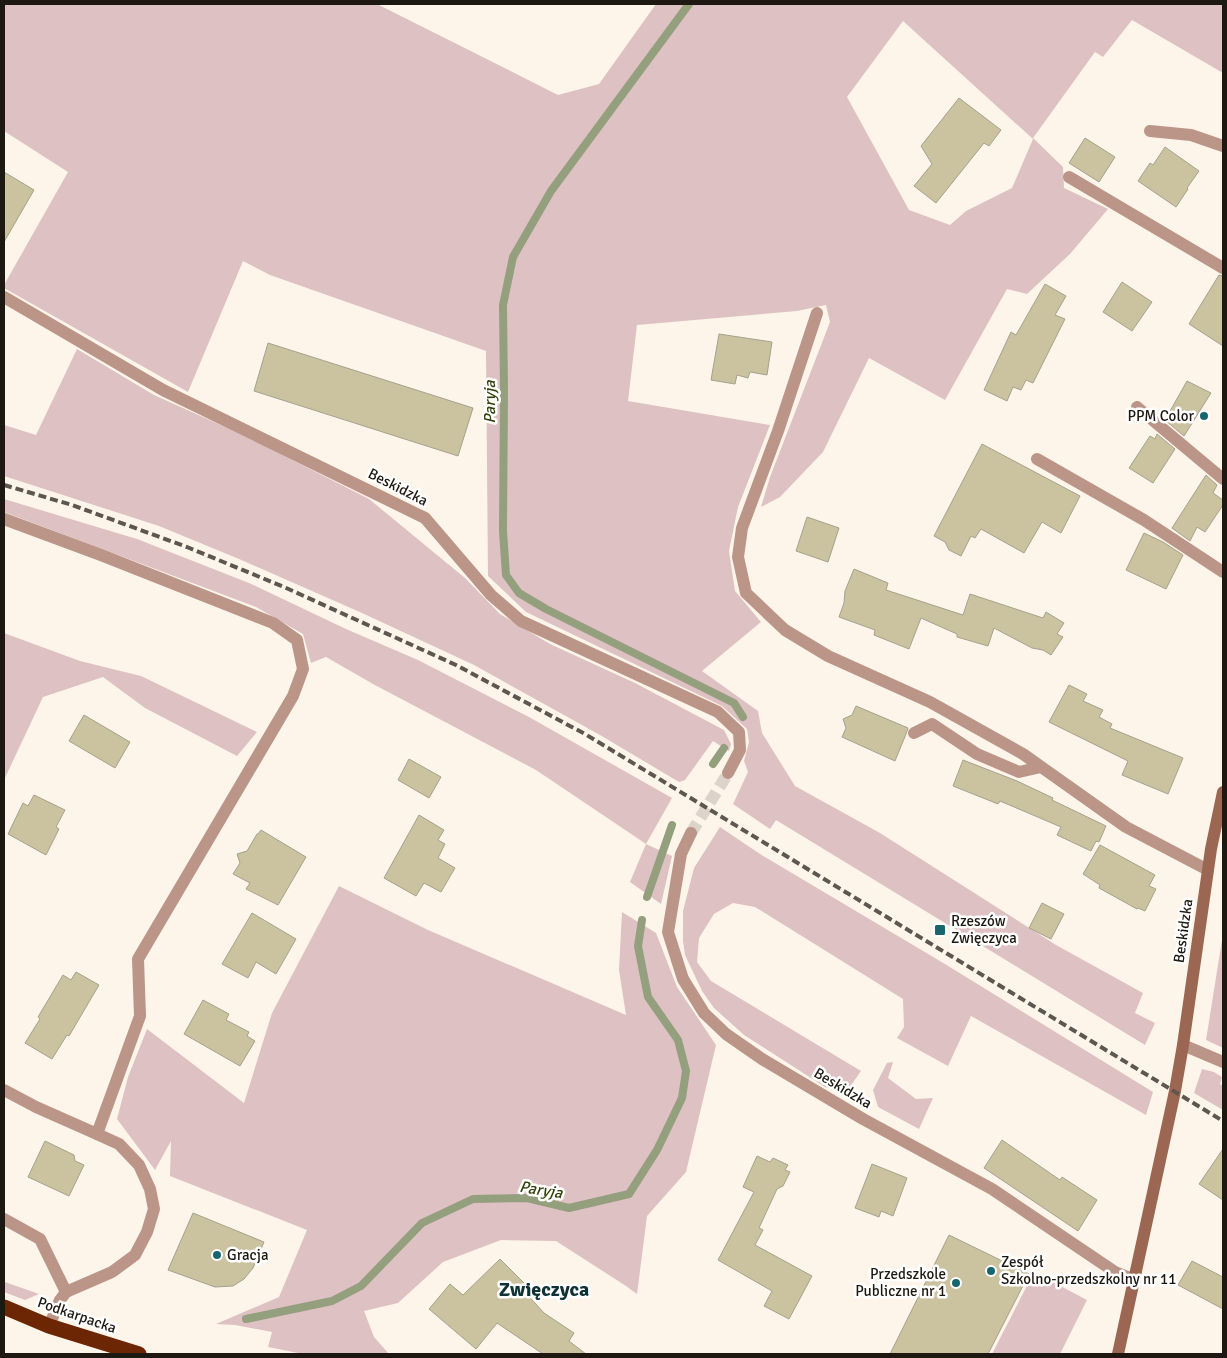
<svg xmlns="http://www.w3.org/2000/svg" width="1227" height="1358" viewBox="0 0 1227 1358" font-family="Signika,sans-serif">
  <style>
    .green { fill: #dec1c2; fill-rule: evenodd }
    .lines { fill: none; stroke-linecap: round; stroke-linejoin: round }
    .stream { stroke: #949f7e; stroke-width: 8 }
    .building { fill: #cbc29f; stroke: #a6a18d }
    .street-tunnel { stroke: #dcd4ca; stroke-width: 12; stroke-dasharray: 12 6; stroke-linecap: butt }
    .lane { stroke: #bb9688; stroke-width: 12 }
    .street { stroke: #bb9688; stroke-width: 12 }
    .secondary { stroke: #9b6753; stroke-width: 12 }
    .highway { stroke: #6d2604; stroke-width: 15 }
    .rail { stroke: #5d5750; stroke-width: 4; stroke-dasharray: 8 4; stroke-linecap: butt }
    .poi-dot { fill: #18666d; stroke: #fff; stroke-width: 2 }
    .labels { text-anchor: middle; stroke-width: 5; stroke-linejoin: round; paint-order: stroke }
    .poi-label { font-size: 15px; fill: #1d1812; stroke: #fff; text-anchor: start }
    .street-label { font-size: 15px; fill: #1d1812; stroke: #fff }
    .water-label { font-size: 16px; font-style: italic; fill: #34420b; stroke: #fff }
    .district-label { font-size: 20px; font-weight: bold; fill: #0f3236; stroke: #fff }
  </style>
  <rect width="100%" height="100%" fill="#fef5ea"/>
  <g class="green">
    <path d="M4 4H377L558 95 599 84 656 4H1223V73L1132 20 1103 57 1095 52 1033 138 1063 167 1064 188 1108 209 1070 254 1027 294 1007 289 945 400 869 358 823 452 780 497 761 507 770 477 830 322 826 305 797 311 637 325 628 401 770 425 738 507 729 551 735 591 761 622 702 671 758 711 762 733 795 786 880 833 1056 945 1143 993 1135 1013 1155 1023 1145 1045 776 820 770 829 733 804 748 772 744 761 749 742 747 729 722 706 526 612 488 576 486 351 270 275 243 261 188 392 4 288V285L68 172 4 131ZM903 21 1033 139 1012 188 966 211 950 225 909 210 847 97Z"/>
    <path d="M77 349 154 395 243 435 369 499 465 578 500 614 550 644 635 683 724 730 731 744 729 751 713 741 685 780 679 782 600 735 474 665 362 613 239 559 159 526 4 476V425L36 435Z"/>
    <path d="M4 499 137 539 249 583 346 629 418 660 529 717 672 798 646 844 672 856 661 904 630 882 646 844 536 770 373 684 326 657 311 663 303 634 256 607 4 512Z"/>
    <path d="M4 633 80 661 141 676 257 732 237 756 145 708 103 677 43 697 4 780Z"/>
    <path d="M720 827 760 854 945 964 1153 1092 1146 1115 971 1016 948 1066 897 1038 904 1027 903 999 755 907 733 903 714 914 699 938 697 962 711 981 861 1071 845 1094 825 1087 744 1035 714 1008 702 991 685 955 683 941V911L694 868Z"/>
    <path d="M339 886 428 930 626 1015 619 970 622 912 656 933 677 987 716 1045 686 1172 647 1216 637 1294 626 1286 556 1241 501 1240 443 1262 398 1303 364 1311 374 1337 389 1354H303L268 1347 272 1332 235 1325 216 1324 279 1297 307 1230 170 1176 171 1141 155 1170 117 1119 128 1077 147 1029 244 1103 272 1013Z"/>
    <path d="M1223 934V1048L1206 1040Z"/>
    <path d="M893 1062 888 1078 916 1099 933 1098 919 1129 878 1107 873 1090 887 1063Z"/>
    <path d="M1202 1069 1214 1072 1222 1077 1220 1084 1223 1086V1110L1194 1093Z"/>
    <path d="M1034 1272 1087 1300 1060 1354H992Z"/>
    <path d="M4 1281 5 1282 39 1294 25 1300 4 1292Z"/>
  </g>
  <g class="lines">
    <g class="stream">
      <path d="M689 4 551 191 513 257 503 305 504 391 503 531 506 575 519 593 546 609 734 703 743 717"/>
      <path d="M713 764 724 748"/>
      <path d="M647 897 672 825"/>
      <path d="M246 1319 332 1301 361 1286 422 1223 473 1199 527 1198 569 1208 629 1194 657 1150 682 1098 686 1071 678 1040 648 997 638 946 642 920"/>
    </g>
  </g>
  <g class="building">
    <path d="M959 98 1001 130 989 146 984 143 936 203 914 186 932 164 921 146Z"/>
    <path d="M1085 138 1115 157 1099 182 1069 163Z"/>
    <path d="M1165 147 1199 171 1187 188 1188 189 1176 207 1138 181 1150 163 1153 165Z"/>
    <path d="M4 172 34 190 4 242Z"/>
    <path d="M1219 275 1223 276V346L1189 324Z"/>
    <path d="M1122 282 1152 302 1132 331 1103 312Z"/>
    <path d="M1045 284 1066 296 1055 315 1065 319 1033 383 1026 380 1021 390 1013 387 1007 401 984 390 1011 332 1016 335Z"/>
    <path d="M719 334 772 342 767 375 750 372 748 378 737 375 735 384 711 380Z"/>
    <path d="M268 343 473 408 458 456 254 391Z"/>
    <path d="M1187 381 1211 393 1184 436 1165 420Z"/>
    <path d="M1157 434 1175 449 1153 483 1129 468 1150 436 1155 439Z"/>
    <path d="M982 444 1080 496 1061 533 1042 522 1024 553 981 529 975 538 971 536 961 556 949 550 945 542 934 536Z"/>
    <path d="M1206 475 1217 485 1213 493 1223 500V505L1205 532 1197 527 1190 541 1172 528Z"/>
    <path d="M807 517 839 528 828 562 796 551Z"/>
    <path d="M1144 533 1163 542 1183 555 1166 589 1126 570Z"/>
    <path d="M854 569 888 583 886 590 963 615 970 594 1043 618 1046 612 1064 623 1057 634 1063 637 1051 655 1043 650 1032 648 994 628 988 646 957 637V634L921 618 909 649 874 635 875 630 839 617 844 603 845 591Z"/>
    <path d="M1069 685 1087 694 1083 701 1103 710 1099 717 1112 724 1110 728 1183 758 1168 794 1122 775 1128 761 1049 722Z"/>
    <path d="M856 706 908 728 906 734 895 761 842 737 846 728 843 719 852 715Z"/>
    <path d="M84 715 130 742 115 768 69 741Z"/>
    <path d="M409 759 441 777 429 798 398 780Z"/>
    <path d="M963 760 1017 781 1053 798 1052 800 1106 826 1099 842 1096 841 1091 851 1057 835 1061 827 1000 801 998 804 953 786Z"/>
    <path d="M34 795 65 810 56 827 59 829 46 855 8 834 23 803 28 806Z"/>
    <path d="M419 815 444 830 438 840 445 844 438 858 455 868 441 892 424 883 416 896 384 878Z"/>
    <path d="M261 830 306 857 278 905 246 889 250 883 233 874 240 863 237 854 247 851 257 834H258Z"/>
    <path d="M1100 845 1155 875 1149 886 1156 889 1145 911 1138 908 1137 909 1099 888 1100 885 1083 874Z"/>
    <path d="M1042 903 1064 914 1051 939 1029 928Z"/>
    <path d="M252 913 296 939 276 974 256 962 248 978 222 964Z"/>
    <path d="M76 972 99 985 69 1036 67 1035 52 1059 25 1043 40 1019 38 1017 63 975 71 980Z"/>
    <path d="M203 1000 229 1014 226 1020 249 1032 247 1036 255 1041 240 1066 184 1034Z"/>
    <path d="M1002 1140 1060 1180 1062 1177 1097 1200 1078 1231 984 1168Z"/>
    <path d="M45 1141 74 1155 75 1161 84 1165 69 1196 28 1177Z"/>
    <path d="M1223 1149V1200L1199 1184Z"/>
    <path d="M757 1156 770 1162 773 1158 788 1165 785 1170 790 1172 783 1186 777 1189 759 1228 763 1230 755 1245 812 1276 789 1319 764 1306 772 1291 718 1260 754 1192 743 1187Z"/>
    <path d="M872 1164 907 1178 893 1216 881 1211 879 1217 855 1208Z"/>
    <path d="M193 1213 264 1242 253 1268 244 1279 233 1286 215 1287 168 1270Z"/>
    <path d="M949 1235 1029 1274 988 1354H890Z"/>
    <path d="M500 1259 529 1288 525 1292 544 1313 574 1333 569 1341 586 1354H543L497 1323 476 1349 429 1309 450 1284 463 1295Z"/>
    <path d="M1192 1261 1223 1277V1309L1178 1285Z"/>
  </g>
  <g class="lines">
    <path class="street-tunnel" d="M691 833 728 773"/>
    <g class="lane">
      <path d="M1150 131 1191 135 1223 146"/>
      <path d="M1069 177 1223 268"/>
      <path d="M817 313 778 431 742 528 738 557 746 593 785 630 828 656 930 702 1023 754 1126 827 1208 870"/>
      <path d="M1137 407 1223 479"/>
      <path d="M1037 459 1144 520 1223 572"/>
      <path d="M4 519 101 555 273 623 297 640 303 669 293 696 138 959 140 1016 97 1134 36 1107 4 1090"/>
      <path d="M914 733 932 724 977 754 1019 772 1041 767"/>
      <path d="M1183 1045 1223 1062"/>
      <path d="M4 1219 40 1239 66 1292"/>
    </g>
    <g class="street">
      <path d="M4 297 163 390 425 518 491 595 521 621 718 712 739 732 740 750 728 773"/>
      <path d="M691 833 681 854 668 932 683 979 704 1013 726 1034 762 1059 863 1119 992 1189 1115 1272 1135 1280"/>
      <path d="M49 1326 60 1300 66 1292 112 1272 135 1255 147 1232 154 1209 150 1189 139 1165 119 1144 97 1134"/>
    </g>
    <path class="secondary" d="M1118 1354 1175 1091 1183 1045 1211 849 1223 792"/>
    <path class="highway" d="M4 1307 49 1326 139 1354"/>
    <path class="rail" d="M4 485 72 505 187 547 284 587 456 665 585 734 651 774 1223 1121"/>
  </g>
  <g class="poi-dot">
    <circle cx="1204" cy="416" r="5"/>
    <rect x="934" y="924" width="12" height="12" rx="2.5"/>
    <circle cx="217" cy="1255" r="5"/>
    <circle cx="991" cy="1271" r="5"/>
    <circle cx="956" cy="1283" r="5"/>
  </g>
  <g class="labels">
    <g class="poi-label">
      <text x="1194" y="421" text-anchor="end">PPM Color</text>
      <text x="951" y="926">Rzeszów<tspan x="951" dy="17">Zwięczyca</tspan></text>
      <text x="227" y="1260">Gracja</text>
      <text x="1001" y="1267">Zespół<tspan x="1001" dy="17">Szkolno-przedszkolny nr 11</tspan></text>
      <text x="946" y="1279" text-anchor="end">Przedszkole<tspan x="946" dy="17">Publiczne nr 1</tspan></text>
    </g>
    <g class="street-label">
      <text transform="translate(398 487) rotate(27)" y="5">Beskidzka</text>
      <text transform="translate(1183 931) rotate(-82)" y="5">Beskidzka</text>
      <text transform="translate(843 1088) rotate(31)" y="5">Beskidzka</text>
      <text transform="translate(77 1315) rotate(19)" y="5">Podkarpacka</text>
    </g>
    <g class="water-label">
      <text transform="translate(489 402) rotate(-90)" y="6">Paryja</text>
      <text transform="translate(541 1189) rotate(9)" y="6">Paryja</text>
    </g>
    <g class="district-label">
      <text x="544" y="1296">Zwięczyca</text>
    </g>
  </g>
  <rect width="1227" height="1358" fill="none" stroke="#1d1812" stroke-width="10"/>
</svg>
